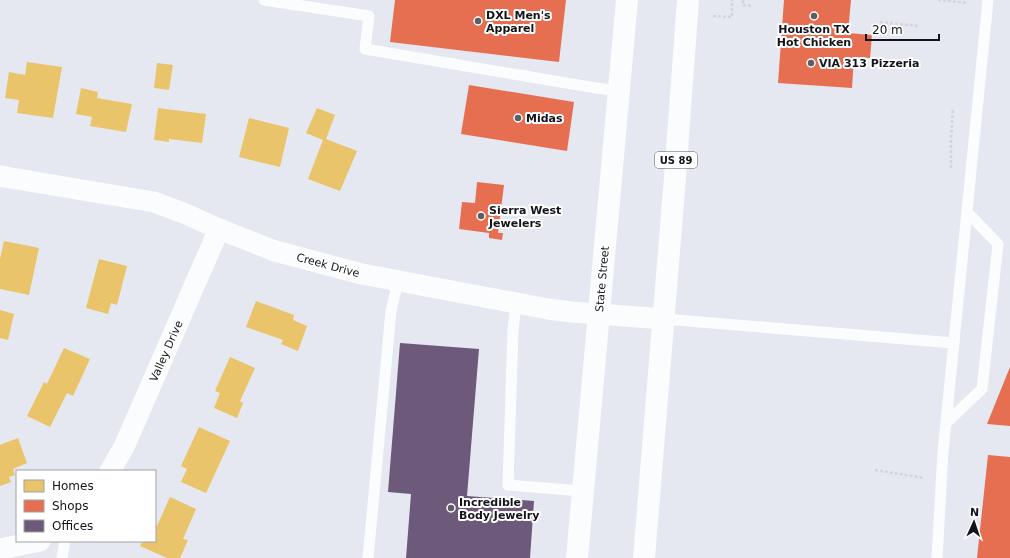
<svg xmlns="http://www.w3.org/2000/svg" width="1010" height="558" viewBox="0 0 1010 558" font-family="'DejaVu Sans',sans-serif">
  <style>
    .homes { fill: #e9c46a }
    .shops { fill: #e76f51 }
    .offices { fill: #6d597a }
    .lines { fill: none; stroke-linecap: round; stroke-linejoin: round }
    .path { stroke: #d4d5d7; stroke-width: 2.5; stroke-dasharray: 3 2; stroke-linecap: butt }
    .service { stroke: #fbfcfd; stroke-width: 11 }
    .minor { stroke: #fbfcfd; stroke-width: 21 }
    .primary { stroke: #fbfcfd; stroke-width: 22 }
    .poi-dot { fill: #5c5e64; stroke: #fff; stroke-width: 1.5 }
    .labels { text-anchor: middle; stroke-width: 4; stroke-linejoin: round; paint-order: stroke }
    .shield { fill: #fff; stroke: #595a5e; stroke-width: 1 }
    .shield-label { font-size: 10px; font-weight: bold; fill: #121419 }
    .poi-label { font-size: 11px; font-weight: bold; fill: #121419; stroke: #fff; text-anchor: start }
    .street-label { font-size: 11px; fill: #121419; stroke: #fff }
  </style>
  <rect width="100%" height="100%" fill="#e5e8f0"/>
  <g class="homes">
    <path d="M27 62 62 67 53 118 17 113 19 100 5 98 9 72 25 75Z"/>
    <path d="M157 63 173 65 169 90 154 88Z"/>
    <path d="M81 88 98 92 97 98 132 104 126 132 90 126 92 117 76 114Z"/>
    <path d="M158 108 206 114 202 143 169 139V142L154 140Z"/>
    <path d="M317 108 335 115 326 139 357 151 340 191 308 179 323 140 306 133Z"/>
    <path d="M249 118 289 128 280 167 239 157Z"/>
    <path d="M4 241 39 248 29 295 0 289V259Z"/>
    <path d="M99 259 127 266 117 305 111 303 108 314 86 308Z"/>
    <path d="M256 301 294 315 293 320 307 326 298 351 281 344 283 340 246 327Z"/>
    <path d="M0 310 14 314 8 340 0 338Z"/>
    <path d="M64 348 90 359 73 396 67 393 50 427 27 416 44 382 47 384Z"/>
    <path d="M230 357 255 368 240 401 243 403 237 418 214 408 220 393 215 391Z"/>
    <path d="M199 427 230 441 206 493 181 482 187 469 181 466Z"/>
    <path d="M18 438 27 463 13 469 15 475 9 477 11 482 0 486V445Z"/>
    <path d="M170 497 196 509 183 539 188 540 180 558H167L140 546 143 541H155V525L157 526Z"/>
  </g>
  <g class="shops">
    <path d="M395 0H566L559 62 390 42Z"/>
    <path d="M784 0H851L848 33 872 35 870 58 854 57 852 88 778 83Z"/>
    <path d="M469 85 574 102 567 151 461 134Z"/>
    <path d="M477 182 504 185 498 233H503L502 240 489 238V233L459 229 462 202 475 203Z"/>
    <path d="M1010 367V426L987 424Z"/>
    <path d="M988 455 1010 457V558H977Z"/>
  </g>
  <path class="offices" d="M400 343 479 349 467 496 534 501 530 558H406L411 494 388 492Z"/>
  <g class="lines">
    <g class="path">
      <path d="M743 0V5L752 6"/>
      <path d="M938 0 968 3"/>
      <path d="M713 16 732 17V0"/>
      <path d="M880 22 919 26"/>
      <path d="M951 168V140L953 108"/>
      <path d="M875 470 924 478"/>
    </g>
    <g class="service">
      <path d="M264 0 369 16 365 49 596 88 619 91"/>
      <path d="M516 303 513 331 508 485 582 491"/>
      <path d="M664 319 954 343"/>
      <path d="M946 423 982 389 998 244 967 212"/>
      <path d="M62 558 65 541"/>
      <path d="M368 558 391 311 398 281"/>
      <path d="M937 558 943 452 988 0"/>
    </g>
    <g class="minor">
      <path d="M0 176 154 202 186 214 219 229 275 251 362 274 548 309 571 312 664 319"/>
      <path d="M110 471 124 447 219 229"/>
      <path d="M0 549 40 541"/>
    </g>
    <g class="primary">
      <path d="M577 558 627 0"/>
      <path d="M644 558 675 177 688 0"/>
    </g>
  </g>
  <g class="poi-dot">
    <circle cx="814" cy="16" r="4"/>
    <circle cx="478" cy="21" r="4"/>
    <circle cx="811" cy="63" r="4"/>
    <circle cx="518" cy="118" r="4"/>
    <circle cx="481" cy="216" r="4"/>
    <circle cx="451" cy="508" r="4"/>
  </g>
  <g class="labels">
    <rect class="shield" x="655" y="152" width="42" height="16" rx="3"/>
    <g class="shield-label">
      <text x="676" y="164">US 89</text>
    </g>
    <g class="poi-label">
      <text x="486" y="19">DXL Men's<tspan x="486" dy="13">Apparel</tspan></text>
      <text x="814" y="33" text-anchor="middle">Houston TX<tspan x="814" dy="13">Hot Chicken</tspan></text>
      <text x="819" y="67">VIA 313 Pizzeria</text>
      <text x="526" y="122">Midas</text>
      <text x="489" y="214">Sierra West<tspan x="489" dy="13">Jewelers</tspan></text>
      <text x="459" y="506">Incredible<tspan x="459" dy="13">Body Jewelry</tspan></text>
    </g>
    <g class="street-label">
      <text transform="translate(328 265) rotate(15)" y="4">Creek Drive</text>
      <text transform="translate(602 279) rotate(-85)" y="4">State Street</text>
      <text transform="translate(166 351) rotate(-66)" y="4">Valley Drive</text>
    </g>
  </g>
  <rect x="16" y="470" width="140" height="72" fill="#ffffff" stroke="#a0a1a3"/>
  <rect x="24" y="480" width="20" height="12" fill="#e9c46a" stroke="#a0a1a3"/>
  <text x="52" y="490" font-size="12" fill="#121419">Homes</text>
  <rect x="24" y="500" width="20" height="12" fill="#e76f51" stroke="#a0a1a3"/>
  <text x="52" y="510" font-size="12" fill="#121419">Shops</text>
  <rect x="24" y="520" width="20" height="12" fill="#6d597a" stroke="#a0a1a3"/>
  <text x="52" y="530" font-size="12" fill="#121419">Offices</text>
  <g transform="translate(974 522) rotate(3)" stroke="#ffffff" stroke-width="3" paint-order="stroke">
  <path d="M0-3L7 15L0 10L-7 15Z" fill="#121419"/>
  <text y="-6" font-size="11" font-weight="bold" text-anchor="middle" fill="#121419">N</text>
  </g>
  <path d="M866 34v6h73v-6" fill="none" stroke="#121419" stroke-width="2"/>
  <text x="872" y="34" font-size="12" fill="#121419" stroke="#ffffff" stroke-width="3" paint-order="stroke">20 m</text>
</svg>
